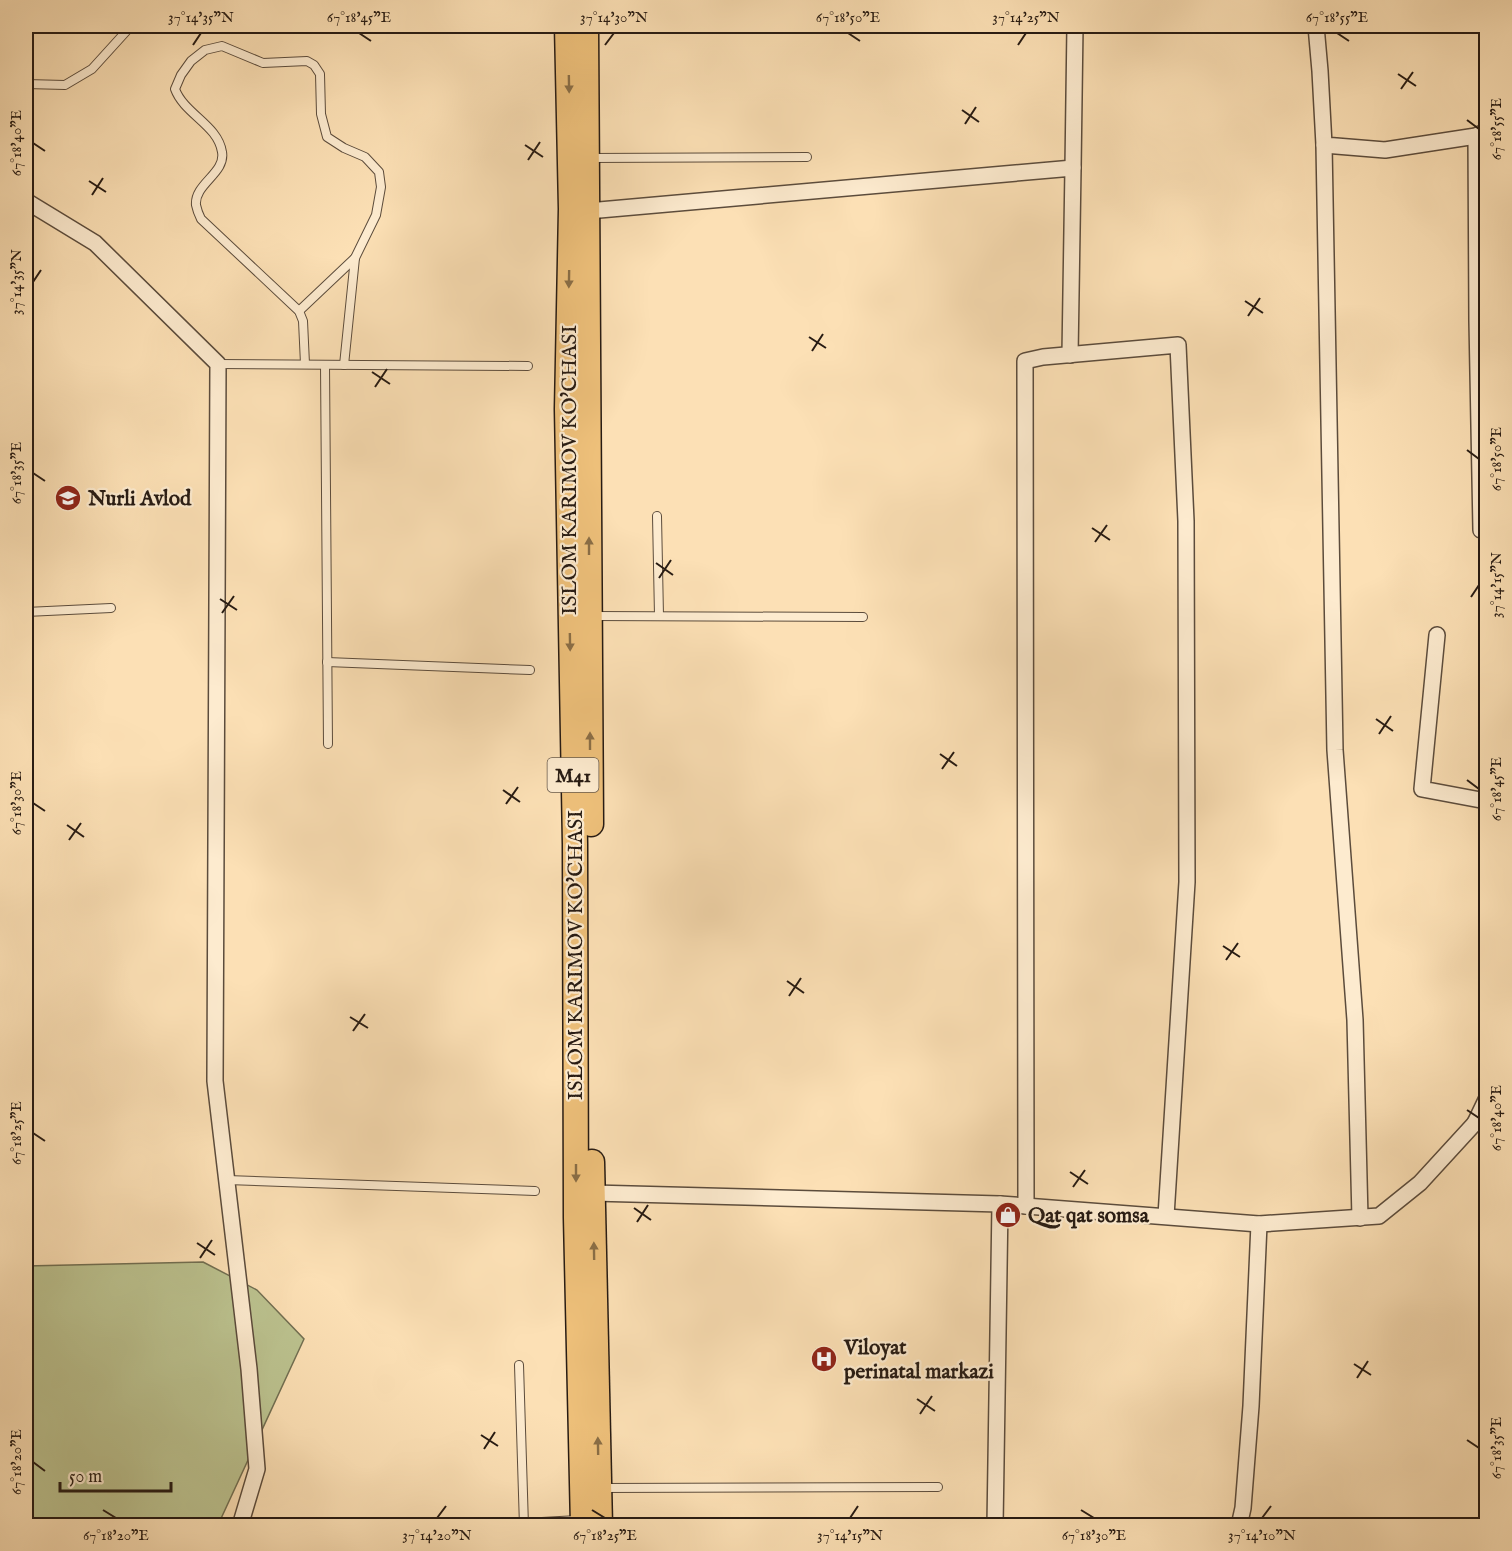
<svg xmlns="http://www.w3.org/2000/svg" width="1512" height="1551" viewBox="0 0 1512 1551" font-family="'IM FELL English',serif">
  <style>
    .green { fill: #bcc390; stroke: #726f52; stroke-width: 1.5 }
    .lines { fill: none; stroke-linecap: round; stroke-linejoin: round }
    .service-casing { stroke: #5c4c3c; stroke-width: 10 }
    .minor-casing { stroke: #5c4c3c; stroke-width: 18 }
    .primary-casing { stroke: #271b13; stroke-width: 27 }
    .service { stroke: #fdebcf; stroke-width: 8 }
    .minor { stroke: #fdebcf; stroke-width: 15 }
    .primary { stroke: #eec07a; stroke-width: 24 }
    .oneway { fill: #8a6e46 }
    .ticks { fill: none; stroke: #271b13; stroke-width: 2 }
    .labels { text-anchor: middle; stroke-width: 4.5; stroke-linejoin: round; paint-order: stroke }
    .shield { fill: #fdebcf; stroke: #67594b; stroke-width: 1.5 }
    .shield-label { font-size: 20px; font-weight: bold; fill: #271b13 }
    .street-label { font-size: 21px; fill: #271b13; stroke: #fdebcf }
    .poi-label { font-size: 21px; font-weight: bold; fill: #271b13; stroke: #fdebcf; text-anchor: start }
    .neatline { fill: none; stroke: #271b13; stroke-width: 2 }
    .ticks-label { font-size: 15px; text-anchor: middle; fill: #271b13 }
  </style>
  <rect width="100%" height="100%" fill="#fce0b5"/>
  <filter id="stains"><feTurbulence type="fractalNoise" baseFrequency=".00333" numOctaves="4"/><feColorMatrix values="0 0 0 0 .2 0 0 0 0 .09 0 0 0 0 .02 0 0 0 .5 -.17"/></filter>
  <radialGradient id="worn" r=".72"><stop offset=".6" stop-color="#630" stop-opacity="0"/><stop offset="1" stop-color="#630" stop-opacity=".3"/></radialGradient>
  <path class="green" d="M203 1262 257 1290 304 1339 218 1525H26V1266Z"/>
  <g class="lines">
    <g class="service-casing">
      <g id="service">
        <path d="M26 84 65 85 92 69 131 26"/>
        <path d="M590 158 807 157"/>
        <path d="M299 311 355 258"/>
        <path d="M218 364 528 366"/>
        <path d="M305 364 303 321 299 311 201 219C199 215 197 210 196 205 194 184 226 173 222 152 218 125 184 114 175 89L181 75 191 61 205 50 222 46 263 63 307 61 314 65 320 74 321 114 327 137 344 148 365 157 379 172 381 187 376 215 355 258 344 365"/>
        <path d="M325 365 328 744"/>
        <path d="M657 516 659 616"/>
        <path d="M26 612 111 608"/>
        <path d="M594 616 863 617"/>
        <path d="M327 662 530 670"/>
        <path d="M227 1180 535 1191"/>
        <path d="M519 1365 524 1526"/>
        <path d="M601 1488 938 1487"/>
        <path d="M524 1523 578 1520"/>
      </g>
    </g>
    <g class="minor-casing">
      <g id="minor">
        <path d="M1316 26 1320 71 1324 145 1385 150 1476 136 1486 131"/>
        <path d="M1476 136 1477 321 1481 530 1486 531"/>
        <path d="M1324 145 1335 750 1355 1020 1360 1218"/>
        <path d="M1073 168 1075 26"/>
        <path d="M26 201 95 243 218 364 215 1081 249 1369 257 1469 240 1526"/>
        <path d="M588 211 1073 168 1070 355"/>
        <path d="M1437 635 1422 789 1486 801"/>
        <path d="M1475 1123 1486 1100"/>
        <path d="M593 1193 1000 1204 1259 1224 1379 1216 1420 1183 1475 1123 1486 1120"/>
        <path d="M1026 1206 1025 361 1043 357 1178 345 1186 521 1187 882 1166 1216"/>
        <path d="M995 1526 1000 1204"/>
        <path d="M1239 1526 1243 1508 1251 1406 1259 1224"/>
      </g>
    </g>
    <g class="primary-casing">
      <g id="primary">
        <path d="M567 26 571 209 567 409 575 844 576 1218 583 1526"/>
        <path d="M586 26 591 824"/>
        <path d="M592 1162 600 1526"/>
      </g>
    </g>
    <use href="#service" class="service"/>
    <use href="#minor" class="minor"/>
    <use href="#primary" class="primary"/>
  </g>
  <defs><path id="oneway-solid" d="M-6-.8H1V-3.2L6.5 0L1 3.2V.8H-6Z" transform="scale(1.5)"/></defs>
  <g class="oneway">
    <use href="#oneway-solid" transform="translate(569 84) rotate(89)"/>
    <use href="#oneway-solid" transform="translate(569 279) rotate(91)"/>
    <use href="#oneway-solid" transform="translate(589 546) rotate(-90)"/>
    <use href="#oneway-solid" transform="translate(570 642) rotate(89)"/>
    <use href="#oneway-solid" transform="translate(590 741) rotate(-90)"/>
    <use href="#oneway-solid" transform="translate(576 1173) rotate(90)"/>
    <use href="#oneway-solid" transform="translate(594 1251) rotate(-91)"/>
    <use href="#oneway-solid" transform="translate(598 1446) rotate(-91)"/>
  </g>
  <path class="ticks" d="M359 33 371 41M848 33 860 41M1337 33 1349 41M193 45 201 33M605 45 614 33M1018 45 1026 33M1398 74 1416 86M1401 89 1413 72M962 110 979 122M1467 120 1479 129M965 124 976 107M33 143 45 151M525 145 543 157M528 160 540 142M89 181 106 192M92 195 103 178M33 282 41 270M1245 301 1263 313M1248 316 1260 298M809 337 826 348M812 351 823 334M372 372 390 384M375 387 387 369M1467 450 1479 459M33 473 45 481M1092 528 1110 540M1095 542 1107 525M656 563 673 575M659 578 671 560M1471 597 1479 585M220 599 237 610M222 613 234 596M1376 719 1393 731M1379 734 1391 716M940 754 957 766M942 769 954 752M1467 780 1479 789M503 790 520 802M33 803 45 811M506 804 518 787M67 825 84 837M69 840 81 823M1223 946 1240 957M1226 960 1238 943M787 981 804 993M789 996 801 978M350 1017 368 1028M353 1031 365 1014M1467 1110 1479 1118M33 1133 45 1141M1070 1172 1088 1184M1073 1187 1085 1170M634 1208 651 1220M637 1222 648 1205M197 1243 215 1255M200 1258 212 1240M1354 1364 1371 1375M1357 1378 1368 1361M917 1399 935 1411M920 1414 932 1396M481 1435 498 1446M1467 1440 1479 1448M484 1449 495 1432M33 1462 45 1471M103 1510 116 1518M592 1510 605 1518M1081 1510 1094 1518M437 1518 446 1506M850 1518 858 1506M1262 1518 1271 1506"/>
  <defs>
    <g id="school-disc" transform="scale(1.35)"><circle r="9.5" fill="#8f2418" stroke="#fdebcf"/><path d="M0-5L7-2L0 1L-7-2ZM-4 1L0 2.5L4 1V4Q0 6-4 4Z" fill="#fff"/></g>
    <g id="shop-disc" transform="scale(1.35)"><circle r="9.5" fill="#8f2418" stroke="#fdebcf"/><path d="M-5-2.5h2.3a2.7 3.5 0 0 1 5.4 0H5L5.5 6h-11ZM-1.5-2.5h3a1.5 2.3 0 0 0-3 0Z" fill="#fff"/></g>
    <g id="hospital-disc" transform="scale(1.35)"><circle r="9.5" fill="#8f2418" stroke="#fdebcf"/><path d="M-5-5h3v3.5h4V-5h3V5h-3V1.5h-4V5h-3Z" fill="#fff"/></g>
  </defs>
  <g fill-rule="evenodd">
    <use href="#school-disc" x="68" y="498"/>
    <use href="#shop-disc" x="1008" y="1215"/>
    <use href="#hospital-disc" x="824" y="1359"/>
  </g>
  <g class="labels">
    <rect class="shield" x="547.5" y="758" width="51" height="34" rx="4.5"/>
    <g class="shield-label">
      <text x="573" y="782">M41</text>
    </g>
    <g class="street-label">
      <text transform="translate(569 470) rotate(-90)" y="7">ISLOM KARIMOV KO'CHASI</text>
      <text transform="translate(575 955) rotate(-90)" y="7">ISLOM KARIMOV KO'CHASI</text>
    </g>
    <g class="poi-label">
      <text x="88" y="505">Nurli Avlod</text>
      <text x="1028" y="1222">Qat qat somsa</text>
      <text x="844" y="1354">Viloyat<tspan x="844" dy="24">perinatal markazi</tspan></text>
    </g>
  </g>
  <rect width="1512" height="1551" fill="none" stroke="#fce0b5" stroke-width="66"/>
  <path d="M60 1482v9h111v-9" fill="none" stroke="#271b13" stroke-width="3"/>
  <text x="69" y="1482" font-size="18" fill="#271b13" stroke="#fdebcf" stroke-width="4.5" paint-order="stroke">50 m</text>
  <rect x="33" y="33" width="1446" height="1485" class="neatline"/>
  <g class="ticks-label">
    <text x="201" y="22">37°14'35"N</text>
    <text x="359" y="22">67°18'45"E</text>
    <text x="614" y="22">37°14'30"N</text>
    <text x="848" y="22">67°18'50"E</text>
    <text x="1026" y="22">37°14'25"N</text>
    <text x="1337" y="22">67°18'55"E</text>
    <text transform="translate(1496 129) rotate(-90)" y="5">67°18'55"E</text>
    <text transform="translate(16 143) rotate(-90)" y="5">67°18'40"E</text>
    <text transform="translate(16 282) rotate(-90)" y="5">37°14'35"N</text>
    <text transform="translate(1496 459) rotate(-90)" y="5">67°18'50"E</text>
    <text transform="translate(16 473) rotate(-90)" y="5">67°18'35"E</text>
    <text transform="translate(1496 585) rotate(-90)" y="5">37°14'15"N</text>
    <text transform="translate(1496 789) rotate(-90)" y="5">67°18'45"E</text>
    <text transform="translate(16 803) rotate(-90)" y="5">67°18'30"E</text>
    <text transform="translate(1496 1118) rotate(-90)" y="5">67°18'40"E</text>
    <text transform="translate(16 1133) rotate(-90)" y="5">67°18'25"E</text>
    <text transform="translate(1496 1448) rotate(-90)" y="5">67°18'35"E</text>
    <text transform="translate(16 1462) rotate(-90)" y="5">67°18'20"E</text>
    <text x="116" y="1540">67°18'20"E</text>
    <text x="437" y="1540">37°14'20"N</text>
    <text x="605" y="1540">67°18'25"E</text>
    <text x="850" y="1540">37°14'15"N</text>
    <text x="1094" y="1540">67°18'30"E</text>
    <text x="1262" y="1540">37°14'10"N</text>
  </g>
  <rect width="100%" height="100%" filter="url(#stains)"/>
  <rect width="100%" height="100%" fill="url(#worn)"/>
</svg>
